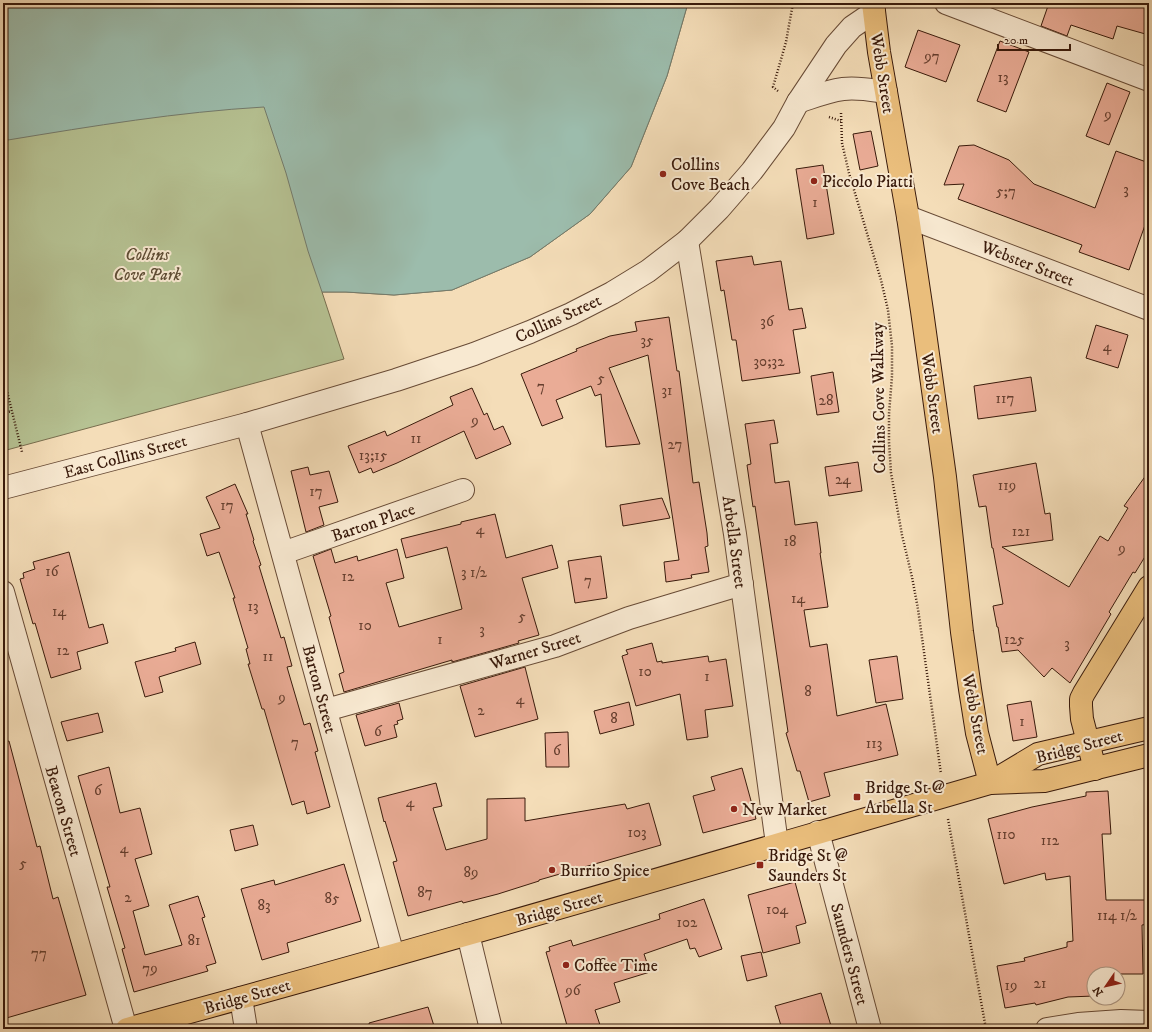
<svg xmlns="http://www.w3.org/2000/svg" width="1152" height="1032" viewBox="0 0 1152 1032" font-family="'IM FELL DW Pica',serif">
  <style>
    .green { fill: #b6c293; stroke: #786e4f }
    .water { fill: #9cbcac; stroke: #747b6c }
    .building { fill: #eaac96; stroke: #391a0b }
    .lines { fill: none; stroke-linecap: round; stroke-linejoin: round }
    .minor-casing { stroke: #684b36; stroke-width: 24 }
    .major-casing { stroke: #391a0b; stroke-width: 24 }
    .highway-casing { stroke: #391a0b; stroke-width: 24 }
    .path { stroke: #391a0b; stroke-width: 2.5; stroke-dasharray: 1 2; stroke-linecap: butt }
    .minor { stroke: #f8e9d1; stroke-width: 22 }
    .major { stroke: #eabe7c; stroke-width: 22 }
    .highway { stroke: #eabe7c; stroke-width: 22 }
    .poi-dot { fill: #8f2418; stroke: #f8e9d1; stroke-width: 1.5 }
    .labels { text-anchor: middle; stroke-width: 4; stroke-linejoin: round; paint-order: stroke }
    .number-label { font-size: 15px; fill: #653e2e }
    .street-label { font-size: 17px; fill: #391a0b; stroke: #f8e9d1 }
    .poi-label { font-size: 17px; fill: #391a0b; stroke: #f8e9d1; text-anchor: start }
    .park-label { font-size: 17px; font-style: italic; fill: #5e4c34; stroke: #f8e9d1 }
  </style>
  <rect width="100%" height="100%" fill="#f4ddb8"/>
  <filter id="stains"><feTurbulence type="fractalNoise" baseFrequency=".005" numOctaves="4"/><feColorMatrix values="0 0 0 0 .2 0 0 0 0 .09 0 0 0 0 .02 0 0 0 .5 -.17"/></filter>
  <radialGradient id="worn" r=".72"><stop offset=".6" stop-color="#630" stop-opacity="0"/><stop offset="1" stop-color="#630" stop-opacity=".3"/></radialGradient>
  <path class="green" d="M3 3H688L667 76 631 167 590 214 530 257 452 290 394 295 346 292H322L344 359 3 451Z"/>
  <path class="water" d="M3 3H688L667 76 631 167 590 214 530 257 452 290 394 295 346 292H322L308 251 286 173 264 107C178 112 93 126 8 140L3 139Z"/>
  <g class="building">
    <path d="M1049 3H1149V35L1117 26 1113 39 1071 25 1067 36 1041 26Z"/>
    <path d="M918 30 960 45 946 82 905 67Z"/>
    <path d="M1000 41 1029 52 1006 112 977 101Z"/>
    <path d="M1107 83 1130 92 1109 145 1086 136Z"/>
    <path d="M871 131 878 166 860 170 853 134Z"/>
    <path d="M974 145 1009 160 1034 184 1095 208 1116 151 1149 163V214L1129 270 1079 252 1082 245 958 199 964 184 944 185 959 146Z"/>
    <path d="M823 165 834 234 807 239 796 169Z"/>
    <path d="M752 256 754 265 781 261 789 310 802 308 806 328 793 330 800 373 742 381 736 340H732L724 290 721 291 716 261Z"/>
    <path d="M669 317 677 371H679L685 417 693 483 699 482 707 533 708 546 705 547 709 572 691 575 692 578 666 582 664 562 679 560 648 355 609 368 640 444 606 447 601 394 595 396 591 386 556 400 563 418 542 426 521 374 577 351 576 349 610 336 637 331 635 322Z"/>
    <path d="M1096 325 1128 335 1118 368 1086 358Z"/>
    <path d="M833 372 839 412 817 415 811 376Z"/>
    <path d="M1031 377 1036 411 978 419 974 386Z"/>
    <path d="M472 388 484 415 487 413 494 430 503 426 511 444 476 459 464 431 397 463 373 473 371 468 359 473 348 446 385 431 387 436 453 405 450 397Z"/>
    <path d="M774 420 778 443 770 444 775 483 789 481 795 525 817 522 821 553H820L828 607 804 610 810 647 827 644 837 716 886 704 898 755 824 773 830 796 809 802 800 771H797L786 733 788 732 755 506 753 507 747 465 751 464 745 424Z"/>
    <path d="M858 462 862 491 829 496 825 467Z"/>
    <path d="M1036 463 1045 514 1050 513 1053 540 1002 547 1069 587 1100 536 1108 541 1128 508 1124 506 1149 471V550L1135 573 1133 572 1109 612 1111 614 1070 683 1052 668 1044 677 1018 650 1002 652 998 627H997L993 606 1003 604 993 548H992L986 506 979 507 973 475Z"/>
    <path d="M308 467 310 475 329 471 338 502 319 507 324 525 306 532 291 471Z"/>
    <path d="M235 484 248 514H246L254 540 253 541 261 565 259 566 281 638 284 637 292 666 287 667 304 725 310 723 318 751 315 752 330 807 307 814 304 801 292 805 264 709H262L248 664H250L246 649 248 648 233 598H235L219 552 207 556 200 534 220 528 206 497Z"/>
    <path d="M662 498 670 518 623 526 620 505Z"/>
    <path d="M495 514 506 558 552 545 558 568 522 578 539 635 518 641 519 643 452 662V660L344 692 339 674 344 672 329 617 331 616 313 556 331 549 335 563 357 556 358 561 397 549 404 578 386 583 399 627 462 609 447 547 406 558 401 539 461 524V522Z"/>
    <path d="M69 552 89 628 103 624 108 643 77 652 81 669 51 678 35 623 33 624 20 579 24 578 23 573 35 569 33 562Z"/>
    <path d="M601 556 607 598 575 603 568 561Z"/>
    <path d="M195 642 201 664 159 677 163 692 145 697 135 662 176 651 175 648Z"/>
    <path d="M652 643 657 662 662 661V663L708 656 709 662 726 659 733 706 705 710 708 737 687 740 680 694 636 706 622 656 628 654 626 650Z"/>
    <path d="M897 656 903 699 876 703 869 660Z"/>
    <path d="M525 667 538 719 475 737 460 686Z"/>
    <path d="M1031 701 1037 737 1013 741 1007 705Z"/>
    <path d="M629 702 634 725 600 734 594 711Z"/>
    <path d="M399 703 403 719 397 721 398 724 394 725 397 737 365 746 356 715Z"/>
    <path d="M98 713 103 732 67 741 61 722Z"/>
    <path d="M568 732 569 767H546L545 733Z"/>
    <path d="M9 741 37 847 40 846 53 899 58 897 86 995 3 1019V742Z"/>
    <path d="M109 767 120 813 140 808 152 854 135 859 149 906 133 911 145 955 182 945 169 905 198 896 205 917 202 918 216 963 206 966 208 971 134 992 122 949 125 948 107 887H110L78 776Z"/>
    <path d="M742 768 756 819 703 833 693 796 715 790 711 777Z"/>
    <path d="M436 783 442 806 433 808 446 850 487 839V799L525 798V821L625 804 627 809 649 803 661 845 539 880V881L498 894 463 903 462 901 408 916 393 862 397 861 385 821 384 822 378 798Z"/>
    <path d="M1108 791 1111 834H1102L1106 900H1149V924L1142 925 1143 974H1094V996L1068 997 1036 1005 1035 1003 1005 1008 997 966 1025 961 1024 958 1067 947V942L1073 941 1070 876 1046 880 1045 873 1004 884 988 819 1032 807 1086 796V792Z"/>
    <path d="M253 825 258 845 235 851 230 830Z"/>
    <path d="M344 864 361 921 287 943 289 952 262 960 241 889 274 880 275 885Z"/>
    <path d="M795 882 806 923 796 926 800 943 763 953 748 895Z"/>
    <path d="M704 899 722 949 699 957 695 948 690 949 687 939 644 954 650 972 614 983 620 1002 595 1010 600 1025 585 1029H568L546 952 550 951 549 947 571 940 573 946 660 919 659 914Z"/>
    <path d="M761 952 767 976 747 981 741 956Z"/>
    <path d="M821 993 832 1029H782L775 1006Z"/>
    <path d="M428 1007 435 1029H370L369 1023Z"/>
  </g>
  <g class="lines">
    <g class="minor-casing">
      <g id="minor">
        <path d="M946 3 1149 80"/>
        <path d="M798 102C813 97 827 91 843 89 857 87 872 90 886 92"/>
        <path d="M908 217 1149 309"/>
        <path d="M687 241 735 534 777 844"/>
        <path d="M247 424 393 955"/>
        <path d="M3 488 247 424 396 380 474 354 530 332 571 314 612 293 648 271 687 241 719 209 752 171 784 128 798 102 836 45 852 27 874 12"/>
        <path d="M283 553 463 490"/>
        <path d="M3 592 126 1029"/>
        <path d="M326 710 555 646 629 618 742 584"/>
        <path d="M818 832 870 1029"/>
        <path d="M468 934 491 1029"/>
        <path d="M241 998 246 1029"/>
        <path d="M1047 1029 1078 1024 1121 1021 1149 1022"/>
      </g>
    </g>
    <g class="major-casing">
      <g id="major">
        <path d="M873 3 879 52 908 217 922 311 945 477 962 632 970 689 977 733 990 783"/>
        <path d="M1095 769 1082 719 1081 706V699L1084 693 1149 587"/>
      </g>
    </g>
    <g class="highway-casing">
      <g id="highway">
        <path d="M993 781 1038 754 1149 728"/>
        <path d="M127 1029C416 951 703 866 990 783L1044 781 1149 755"/>
      </g>
    </g>
    <g class="path">
      <path d="M778 91 773 87 786 42 793 3"/>
      <path d="M841 113 842 143 849 173 881 280 888 310 892 346V376L889 414V442L891 473 902 535 912 577 918 609 941 774"/>
      <path d="M829 117 841 121"/>
      <path d="M3 375 22 452"/>
      <path d="M3 413 12 411"/>
      <path d="M948 819 986 1029"/>
    </g>
    <use href="#minor" class="minor"/>
    <use href="#major" class="major"/>
    <use href="#highway" class="highway"/>
  </g>
  <g class="poi-dot">
    <circle cx="663" cy="174" r="4"/>
    <circle cx="814" cy="181" r="4"/>
    <rect x="853" y="793" width="8" height="8" rx="2"/>
    <circle cx="734" cy="809" r="4"/>
    <rect x="756" y="861" width="8" height="8" rx="2"/>
    <circle cx="552" cy="870" r="4"/>
    <circle cx="566" cy="965" r="4"/>
  </g>
  <g class="labels">
    <g class="number-label">
      <text x="932" y="61">97</text>
      <text x="1003" y="82">13</text>
      <text x="1108" y="119">9</text>
      <text x="1126" y="194">3</text>
      <text x="1006" y="196">5;7</text>
      <text x="815" y="207">1</text>
      <text x="767" y="326">36</text>
      <text x="647" y="345">35</text>
      <text x="1107" y="351">4</text>
      <text x="769" y="366">30;32</text>
      <text x="601" y="383">5</text>
      <text x="541" y="391">7</text>
      <text x="667" y="395">31</text>
      <text x="1005" y="403">117</text>
      <text x="826" y="405">28</text>
      <text x="475" y="425">9</text>
      <text x="416" y="443">11</text>
      <text x="675" y="449">27</text>
      <text x="373" y="460">13;15</text>
      <text x="843" y="484">24</text>
      <text x="1007" y="490">119</text>
      <text x="316" y="496">17</text>
      <text x="227" y="510">17</text>
      <text x="480" y="534">4</text>
      <text x="1021" y="536">121</text>
      <text x="790" y="546">18</text>
      <text x="1122" y="553">9</text>
      <text x="52" y="576">16</text>
      <text x="474" y="577">3 1/2</text>
      <text x="348" y="581">12</text>
      <text x="588" y="585">7</text>
      <text x="798" y="603">14</text>
      <text x="253" y="611">13</text>
      <text x="59" y="616">14</text>
      <text x="522" y="621">5</text>
      <text x="365" y="630">10</text>
      <text x="482" y="634">3</text>
      <text x="440" y="644">1</text>
      <text x="1014" y="644">125</text>
      <text x="1067" y="648">3</text>
      <text x="63" y="655">12</text>
      <text x="268" y="661">11</text>
      <text x="645" y="676">10</text>
      <text x="707" y="681">1</text>
      <text x="808" y="696">8</text>
      <text x="282" y="702">9</text>
      <text x="520" y="704">4</text>
      <text x="481" y="715">2</text>
      <text x="614" y="723">8</text>
      <text x="1022" y="726">1</text>
      <text x="378" y="736">6</text>
      <text x="295" y="747">7</text>
      <text x="874" y="748">113</text>
      <text x="557" y="755">6</text>
      <text x="98" y="795">6</text>
      <text x="410" y="807">4</text>
      <text x="637" y="837">103</text>
      <text x="1006" y="839">110</text>
      <text x="1050" y="845">112</text>
      <text x="124" y="853">4</text>
      <text x="23" y="868">5</text>
      <text x="471" y="877">89</text>
      <text x="425" y="897">87</text>
      <text x="128" y="902">2</text>
      <text x="332" y="903">85</text>
      <text x="264" y="910">83</text>
      <text x="777" y="914">104</text>
      <text x="1117" y="920">114 1/2</text>
      <text x="687" y="927">102</text>
      <text x="194" y="945">81</text>
      <text x="39" y="958">77</text>
      <text x="150" y="973">79</text>
      <text x="1040" y="988">21</text>
      <text x="1011" y="990">19</text>
      <text x="573" y="995">96</text>
    </g>
    <g class="street-label">
      <text transform="translate(883 73) rotate(81)" y="6">Webb Street</text>
      <text transform="translate(1028 263) rotate(21)" y="6">Webster Street</text>
      <text transform="translate(558 318) rotate(-25)" y="6">Collins Street</text>
      <text transform="translate(933 393) rotate(82)" y="6">Webb Street</text>
      <text transform="translate(878 398) rotate(-91)" y="6">Collins Cove Walkway</text>
      <text transform="translate(125 456) rotate(-15)" y="6">East Collins Street</text>
      <text transform="translate(373 522) rotate(-19)" y="6">Barton Place</text>
      <text transform="translate(735 542) rotate(82)" y="6">Arbella Street</text>
      <text transform="translate(535 650) rotate(-17)" y="6">Warner Street</text>
      <text transform="translate(320 689) rotate(75)" y="6">Barton Street</text>
      <text transform="translate(976 714) rotate(79)" y="6">Webb Street</text>
      <text transform="translate(1079 746) rotate(-15)" y="6">Bridge Street</text>
      <text transform="translate(64 811) rotate(74)" y="6">Beacon Street</text>
      <text transform="translate(559 908) rotate(-16)" y="6">Bridge Street</text>
      <text transform="translate(850 954) rotate(75)" y="6">Saunders Street</text>
      <text transform="translate(247 996) rotate(-16)" y="6">Bridge Street</text>
    </g>
    <g class="poi-label">
      <text x="671" y="170">Collins<tspan x="671" dy="20">Cove Beach</tspan></text>
      <text x="822" y="187">Piccolo Piatti</text>
      <text x="865" y="793">Bridge St @<tspan x="865" dy="20">Arbella St</tspan></text>
      <text x="742" y="815">New Market</text>
      <text x="768" y="861">Bridge St @<tspan x="768" dy="20">Saunders St</tspan></text>
      <text x="560" y="876">Burrito Spice</text>
      <text x="574" y="971">Coffee Time</text>
    </g>
    <g class="park-label">
      <text x="147" y="260">Collins<tspan x="147" dy="20">Cove Park</tspan></text>
    </g>
  </g>
  <rect width="1152" height="1032" fill="none" stroke="#f4ddb8" stroke-width="16"/>
  <rect x="4" y="4" width="1144" height="1024" fill="none" stroke="#391a0b" stroke-width="2"/>
  <rect x="8" y="8" width="1136" height="1016" fill="none" stroke="#391a0b"/>
  <g transform="translate(1106 986) rotate(236)"><circle r="19" fill="#f8e9d1" stroke="#ac9682"/>
  <path d="M0-3L7 15L0 10L-7 15Z" fill="#8f2418"/>
  <text y="-6" font-size="11" font-weight="bold" text-anchor="middle" fill="#391a0b">N</text>
  </g>
  <path d="M998 44v6h72v-6" fill="none" stroke="#391a0b" stroke-width="2"/>
  <text x="1004" y="44" font-size="12" fill="#391a0b" stroke="#f8e9d1" stroke-width="3" paint-order="stroke">20 m</text>
  <rect width="100%" height="100%" filter="url(#stains)"/>
  <rect width="100%" height="100%" fill="url(#worn)"/>
</svg>
